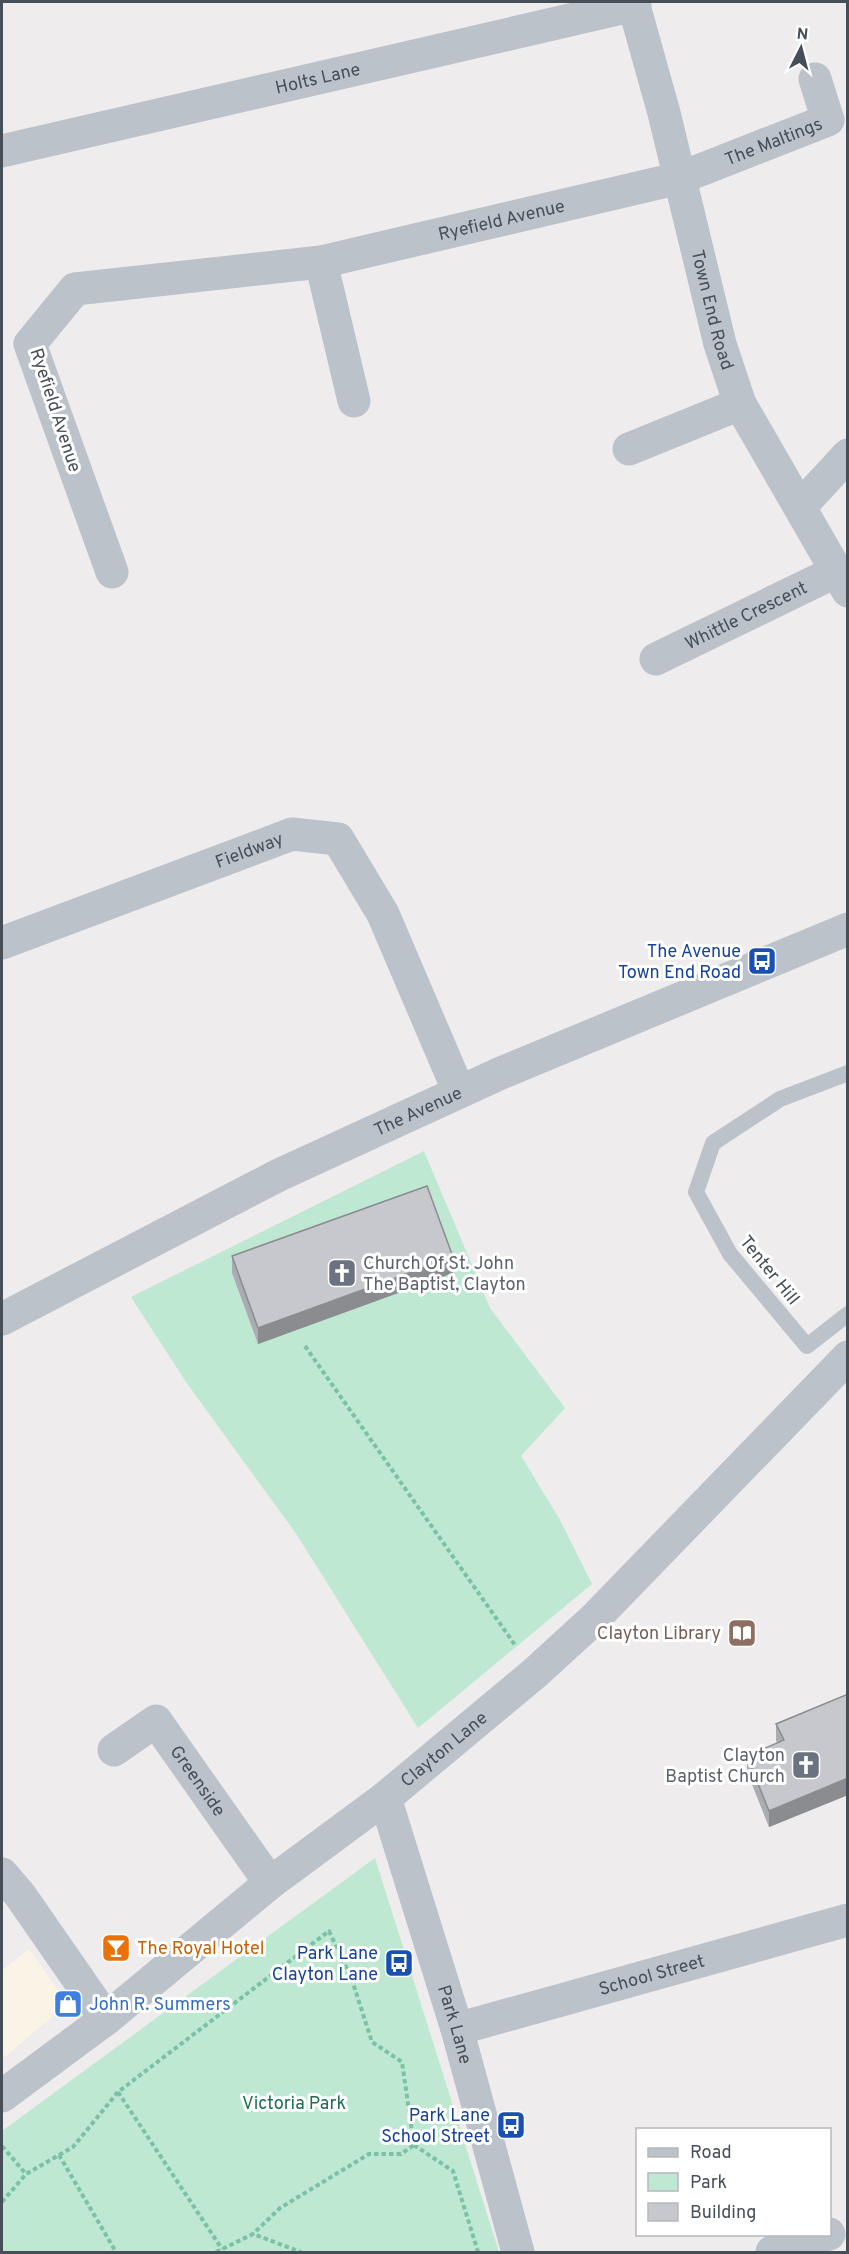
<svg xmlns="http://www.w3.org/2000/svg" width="849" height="2254" viewBox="0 0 849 2254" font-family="Overpass,sans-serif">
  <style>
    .commercial { fill: #f9f4e5 }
    .green { fill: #bee8d1 }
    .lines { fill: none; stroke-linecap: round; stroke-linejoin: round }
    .path { stroke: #7ac2a3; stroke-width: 4; stroke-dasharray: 4.5 3; stroke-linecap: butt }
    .lane { stroke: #bbc2c9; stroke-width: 16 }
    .street { stroke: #bbc2c9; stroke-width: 33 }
    .wall { fill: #abacb1 }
    .shaded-wall { fill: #8b8c90 }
    .building { fill: #c7c8ce; stroke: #8b8c90; stroke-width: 1.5 }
    .labels { text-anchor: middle; stroke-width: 6; stroke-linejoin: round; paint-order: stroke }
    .street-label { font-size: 18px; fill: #464e57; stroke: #fff }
    .transit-label { font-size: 18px; fill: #164399; stroke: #fff; text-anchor: end }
    .worship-label { font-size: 18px; fill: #5b616d; stroke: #fff; text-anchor: start }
    .education-label { font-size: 18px; fill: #785e54; stroke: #fff; text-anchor: end }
    .food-label { font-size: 18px; fill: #c56008; stroke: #fff; text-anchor: start }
    .shop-label { font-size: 18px; fill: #366cbe; stroke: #fff; text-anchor: start }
    .park-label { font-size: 18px; fill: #216e4c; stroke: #fff }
  </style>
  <rect width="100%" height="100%" fill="#eeecec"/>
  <path class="commercial" d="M29 1949 68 2004 2 2059V1970Z"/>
  <g class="green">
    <path d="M424 1151 490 1308 565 1408 521 1456 560 1520 592 1584 418 1728 297 1535 186 1382 131 1297Z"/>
    <path d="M375 1858 499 2252H2V2131Z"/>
  </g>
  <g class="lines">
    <g class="path">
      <path d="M305 1346 515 1645"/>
      <path d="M118 2092 222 2249"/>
      <path d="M414 2145 453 2171 478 2252"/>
      <path d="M2 2146 26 2174 73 2147 118 2092 329 1931 352 1980 372 2042 402 2062 414 2145 401 2154H369L280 2208 253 2234"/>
      <path d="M59 2155 116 2252"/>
      <path d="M2 2202 26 2174"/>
      <path d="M216 2252 253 2234 301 2252"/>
    </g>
    <path class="lane" d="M848 1073 780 1099 713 1143 696 1192 730 1254 807 1346 848 1314"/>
    <g class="street">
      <path id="s1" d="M633 2 664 113 720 344 740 404 848 591"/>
      <path id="s2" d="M2 151 635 5"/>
      <path d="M321 262 354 401"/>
      <path d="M629 449 740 404"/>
      <path d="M800 507 848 455"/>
      <path id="s3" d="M112 572 30 344 75 289 321 262 680 178 828 120 815 79"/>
      <path id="s4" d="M656 659 837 571"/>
      <path id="s5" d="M2 943 292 834 338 839 383 914 459 1092"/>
      <path id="s6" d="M2 1319 279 1175 501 1073 848 929"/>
      <path id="s7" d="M114 1750 156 1721 270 1883"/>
      <path id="s8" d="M385 1798 457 2029 518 2252"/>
      <path d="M2 1874 20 1895 106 2019"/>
      <path id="s9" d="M457 2029 848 1920"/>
      <path id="s10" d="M2 2096 106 2019 270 1883 385 1798 535 1673 594 1619 848 1357"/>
      <path d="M772 2252 829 2234"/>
    </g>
  </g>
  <g class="wall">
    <path d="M232 1256 453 1273 258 1344 232 1273Z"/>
    <path d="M848 1694V1795L769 1827 747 1772V1756L777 1743 776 1740V1724Z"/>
  </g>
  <g class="shaded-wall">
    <path d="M453 1257V1273L258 1344V1328Z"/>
    <path d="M848 1778V1795L769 1827V1811Z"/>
  </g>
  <g class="building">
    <path d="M427 1186 453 1257 258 1328 232 1256Z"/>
    <path d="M848 1694V1778L769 1811 747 1756 784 1740 776 1724Z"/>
  </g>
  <defs>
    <g id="bus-square" transform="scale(1.5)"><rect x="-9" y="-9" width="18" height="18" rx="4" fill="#1a4fb4" stroke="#fff"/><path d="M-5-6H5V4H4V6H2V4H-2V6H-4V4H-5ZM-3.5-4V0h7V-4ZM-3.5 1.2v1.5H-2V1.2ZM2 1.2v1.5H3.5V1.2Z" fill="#fff"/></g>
    <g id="church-square" transform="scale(1.5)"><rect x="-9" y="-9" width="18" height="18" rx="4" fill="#6b7280" stroke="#fff"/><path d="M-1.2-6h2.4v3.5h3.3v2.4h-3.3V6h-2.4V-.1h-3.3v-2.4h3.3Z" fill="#fff"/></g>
    <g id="library-square" transform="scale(1.5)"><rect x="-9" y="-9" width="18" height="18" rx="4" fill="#8d6e63" stroke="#fff"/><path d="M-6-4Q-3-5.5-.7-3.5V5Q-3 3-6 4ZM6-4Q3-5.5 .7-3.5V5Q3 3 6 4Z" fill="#fff"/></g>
    <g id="bar-square" transform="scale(1.5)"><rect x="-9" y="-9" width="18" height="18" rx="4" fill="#e8710a" stroke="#fff"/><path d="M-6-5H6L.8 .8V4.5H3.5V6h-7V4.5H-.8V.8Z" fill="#fff"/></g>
    <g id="shop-square" transform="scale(1.5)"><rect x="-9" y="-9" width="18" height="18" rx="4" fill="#3f7fe0" stroke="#fff"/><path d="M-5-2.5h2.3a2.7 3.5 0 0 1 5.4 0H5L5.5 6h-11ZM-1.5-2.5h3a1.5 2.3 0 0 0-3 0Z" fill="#fff"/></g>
  </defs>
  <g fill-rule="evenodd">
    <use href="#bus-square" x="762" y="961"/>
    <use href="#church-square" x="342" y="1273"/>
    <use href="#library-square" x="742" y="1633"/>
    <use href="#church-square" x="806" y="1765"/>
    <use href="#bar-square" x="116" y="1948"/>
    <use href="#bus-square" x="399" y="1963"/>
    <use href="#shop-square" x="68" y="2004"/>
    <use href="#bus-square" x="511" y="2125"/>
  </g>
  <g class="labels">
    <g class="street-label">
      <text dy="6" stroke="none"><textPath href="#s2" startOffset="324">Holts Lane</textPath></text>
      <text dy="6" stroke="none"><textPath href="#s3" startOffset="1030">The Maltings</textPath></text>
      <text dy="6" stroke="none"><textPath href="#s3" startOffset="746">Ryefield Avenue</textPath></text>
      <text dy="6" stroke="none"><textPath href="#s1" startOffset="318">Town End Road</textPath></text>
      <text transform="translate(56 410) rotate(72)" y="6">Ryefield Avenue</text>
      <text dy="6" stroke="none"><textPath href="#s4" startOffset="100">Whittle Crescent</textPath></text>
      <text dy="6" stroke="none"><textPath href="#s5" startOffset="264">Fieldway</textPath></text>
      <text dy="6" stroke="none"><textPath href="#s6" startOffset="465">The Avenue</textPath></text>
      <text transform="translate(770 1270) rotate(51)" y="6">Tenter Hill</text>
      <text dy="6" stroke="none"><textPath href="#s10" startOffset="562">Clayton Lane</textPath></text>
      <text dy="6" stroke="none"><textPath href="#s7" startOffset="124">Greenside</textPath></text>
      <text dy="6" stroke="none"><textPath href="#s9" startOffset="202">School Street</textPath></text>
      <text dy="6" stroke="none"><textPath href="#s8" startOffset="237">Park Lane</textPath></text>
    </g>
    <g class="transit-label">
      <text x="741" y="957">The Avenue<tspan x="741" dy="21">Town End Road</tspan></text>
      <text x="378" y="1959">Park Lane<tspan x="378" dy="21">Clayton Lane</tspan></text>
      <text x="490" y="2121">Park Lane<tspan x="490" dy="21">School Street</tspan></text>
    </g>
    <g class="worship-label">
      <text x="363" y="1269">Church Of St. John<tspan x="363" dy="21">The Baptist, Clayton</tspan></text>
      <text x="785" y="1761" text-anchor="end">Clayton<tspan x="785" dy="21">Baptist Church</tspan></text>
    </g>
    <g class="education-label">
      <text x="721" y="1639">Clayton Library</text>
    </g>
    <g class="food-label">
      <text x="137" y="1954">The Royal Hotel</text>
    </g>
    <g class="shop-label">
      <text x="89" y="2010">John R. Summers</text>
    </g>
    <g class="park-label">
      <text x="294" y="2109">Victoria Park</text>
    </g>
  </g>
  <rect width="849" height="2254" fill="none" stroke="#464e57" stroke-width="6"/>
  <rect x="636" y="2128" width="195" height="108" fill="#ffffff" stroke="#b5b8bc" stroke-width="1.5"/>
  <rect x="648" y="2148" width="30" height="9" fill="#bbc2c9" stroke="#b5b8bc" stroke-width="1.5"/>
  <text x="690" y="2158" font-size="18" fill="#464e57">Road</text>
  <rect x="648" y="2173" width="30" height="18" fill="#bee8d1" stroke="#b5b8bc" stroke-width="1.5"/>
  <text x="690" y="2188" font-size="18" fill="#464e57">Park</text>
  <rect x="648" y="2203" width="30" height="18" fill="#c7c8ce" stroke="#b5b8bc" stroke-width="1.5"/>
  <text x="690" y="2218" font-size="18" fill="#464e57">Building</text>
  <g transform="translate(801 48) rotate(6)" stroke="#ffffff" stroke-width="4.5" paint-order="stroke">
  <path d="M0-4.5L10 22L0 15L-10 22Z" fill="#464e57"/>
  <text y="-9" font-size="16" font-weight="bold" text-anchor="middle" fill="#464e57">N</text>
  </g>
</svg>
